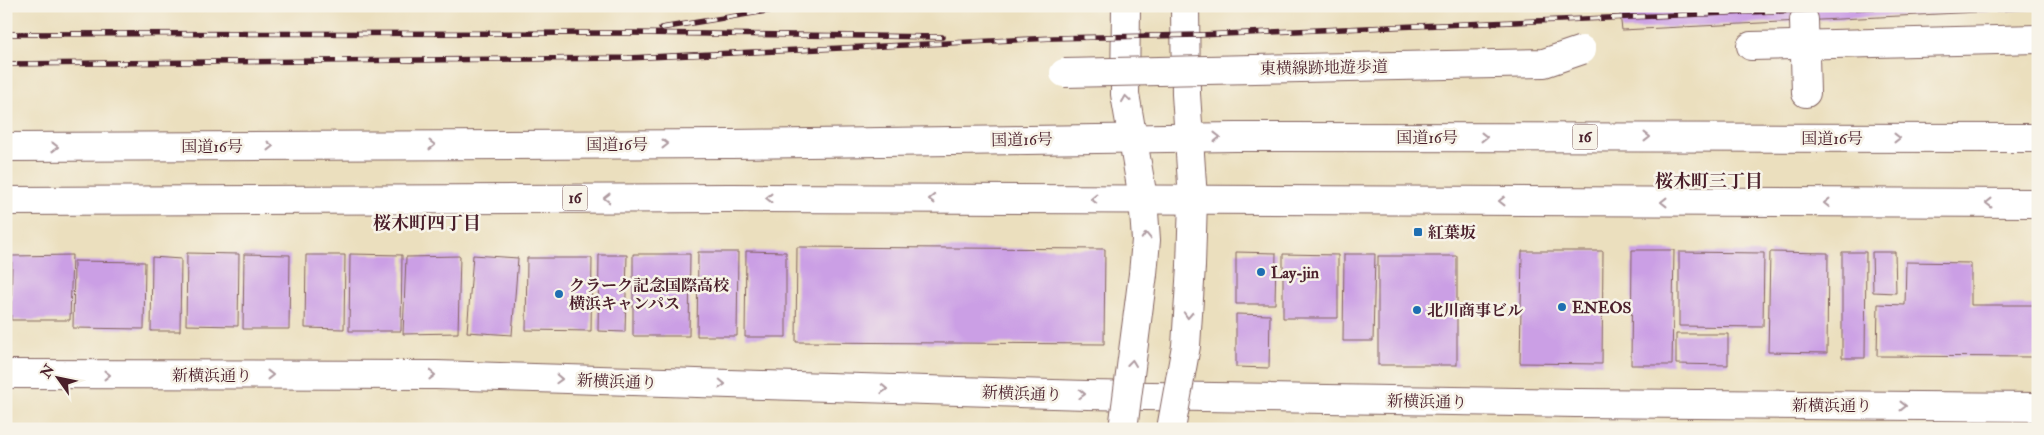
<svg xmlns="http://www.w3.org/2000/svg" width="2044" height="435" viewBox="0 0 2044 435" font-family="'IM FELL Double Pica','Noto Serif JP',serif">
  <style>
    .building { fill: #cb9fe5 }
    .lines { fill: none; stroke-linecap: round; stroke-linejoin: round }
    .minor-casing { stroke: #82625e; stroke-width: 30 }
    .highway-casing { stroke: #82625e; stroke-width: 30 }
    .minor { stroke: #fff; stroke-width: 28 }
    .highway { stroke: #fff; stroke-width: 28 }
    .rail-casing { stroke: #4a1f2b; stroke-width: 5.5 }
    .rail { stroke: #f7f3e8; stroke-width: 4; stroke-dasharray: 11; stroke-linecap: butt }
    .minor-bridge-casing { stroke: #82625e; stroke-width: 30; stroke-linecap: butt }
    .minor-bridge { stroke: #fff; stroke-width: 28 }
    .oneway { stroke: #ae9aa0 }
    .poi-dot { fill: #1f6fb2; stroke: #f7f3e8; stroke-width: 2 }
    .labels { text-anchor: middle; stroke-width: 5; stroke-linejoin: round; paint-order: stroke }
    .shield { fill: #f7f3e8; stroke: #7e5f64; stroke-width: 1 }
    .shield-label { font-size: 15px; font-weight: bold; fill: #4a1f2b }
    .street-label { font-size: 16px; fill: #4a1f2b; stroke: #f7f3e8 }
    .poi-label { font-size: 16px; font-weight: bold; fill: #4a1f2b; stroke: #f7f3e8; text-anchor: start }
    .neighbourhood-label { font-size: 18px; font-weight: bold; fill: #4a1f2b; stroke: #f7f3e8 }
  </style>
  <rect width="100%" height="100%" fill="#f7f3e8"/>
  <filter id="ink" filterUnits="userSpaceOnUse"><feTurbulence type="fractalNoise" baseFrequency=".02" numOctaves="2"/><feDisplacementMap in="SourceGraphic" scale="10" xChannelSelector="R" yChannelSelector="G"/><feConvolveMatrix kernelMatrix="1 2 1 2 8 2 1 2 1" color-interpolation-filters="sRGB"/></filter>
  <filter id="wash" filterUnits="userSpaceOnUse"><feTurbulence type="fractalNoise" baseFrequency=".0096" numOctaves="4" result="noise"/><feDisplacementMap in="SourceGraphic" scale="20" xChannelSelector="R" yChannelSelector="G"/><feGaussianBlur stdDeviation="1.12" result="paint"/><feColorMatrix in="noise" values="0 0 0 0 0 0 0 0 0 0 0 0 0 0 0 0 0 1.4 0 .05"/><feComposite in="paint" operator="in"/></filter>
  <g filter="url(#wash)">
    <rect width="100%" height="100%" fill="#ebdfbe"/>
    <g id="blocks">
      <g class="building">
        <path d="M1619 6H2038V9L1622 30Z"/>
        <path d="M797 247 1105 249 1104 344 796 342Z"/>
        <path d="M1632 250H1674L1672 365H1631Z"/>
        <path d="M746 251 786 252V337H745Z"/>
        <path d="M1522 251H1603L1602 364 1520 363Z"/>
        <path d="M698 252H738L737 336H697Z"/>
        <path d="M1236 252 1276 253 1275 304H1236Z"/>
        <path d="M1679 252 1764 253 1763 327 1679 326Z"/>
        <path d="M1770 252 1828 253 1827 353 1768 352Z"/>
        <path d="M1842 252H1866L1865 358H1842Z"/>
        <path d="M1872 252H1895L1896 293 1873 292Z"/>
        <path d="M187 253 239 254 238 326 186 325Z"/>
        <path d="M244 254 290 255 289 329H243Z"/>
        <path d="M350 254 402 255 401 331H349Z"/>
        <path d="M633 254H690L689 336H633Z"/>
        <path d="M1283 254 1338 255V318H1283Z"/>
        <path d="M1344 254H1375L1373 341H1343Z"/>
        <path d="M72 255 70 320H11L12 256Z"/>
        <path d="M306 255H345L344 329 305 328Z"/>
        <path d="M473 255 518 258 512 335 467 332Z"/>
        <path d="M599 255H627L625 332 598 331Z"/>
        <path d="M460 256 458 333 403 334 406 257Z"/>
        <rect x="1378" y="256" width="79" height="109"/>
        <path d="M152 257 181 259 180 331H151Z"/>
        <path d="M527 258H592L591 331 526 330Z"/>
        <path d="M74 261 145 262 144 329 73 328Z"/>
        <path d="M1906 262 1971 263V305H2036V357L1877 356 1878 304 1905 305Z"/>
        <path d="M1236 314 1270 315 1269 368 1236 367Z"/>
        <path d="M1676 334H1728V365L1676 364Z"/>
      </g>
    </g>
  </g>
  <g filter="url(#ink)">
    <use href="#blocks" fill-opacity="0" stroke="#82625e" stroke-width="1"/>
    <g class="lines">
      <g class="minor-casing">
        <g id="minor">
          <path d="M1126 6 1125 94 1143 198 1146 240 1143 274"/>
          <path d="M1185 6 1186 94 1193 199 1191 266"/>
          <path d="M1804 20 1806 93"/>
          <path d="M1751 46 2038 39"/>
          <path d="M6 374 436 375 1087 395 1576 403 2038 407"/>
        </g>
      </g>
      <g class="highway-casing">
        <g id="highway">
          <path d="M6 147 731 144 1236 137 2038 138"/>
          <path d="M6 201 732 198 2038 203"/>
        </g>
      </g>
      <use href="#minor" class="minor"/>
      <use href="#highway" class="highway"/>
      <g class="rail-casing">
        <g id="rail">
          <path d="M661 28 798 6"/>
          <path d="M6 34 631 33 942 37"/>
          <path d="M6 64 628 58 1054 38 1199 35 1897 6"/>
        </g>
      </g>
      <use href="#rail" class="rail"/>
      <g class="minor-bridge-casing">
        <g id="minor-bridge">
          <path d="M1064 73 1544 63 1582 50"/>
          <path d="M1123 429 1143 274"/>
          <path d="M1171 429 1186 346 1191 266"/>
        </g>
      </g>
      <use href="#minor-bridge" class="minor-bridge"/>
    </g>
    <defs><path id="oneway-chevron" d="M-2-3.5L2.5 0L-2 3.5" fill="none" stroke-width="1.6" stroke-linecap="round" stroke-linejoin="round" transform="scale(1.25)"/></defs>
    <g class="oneway">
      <use href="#oneway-chevron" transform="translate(1126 99) rotate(-98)"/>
      <use href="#oneway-chevron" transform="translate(1217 137) rotate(-1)"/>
      <use href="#oneway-chevron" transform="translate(1484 137)"/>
      <use href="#oneway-chevron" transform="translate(1647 137)"/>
      <use href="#oneway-chevron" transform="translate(1897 138)"/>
      <use href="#oneway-chevron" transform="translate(665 144)"/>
      <use href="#oneway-chevron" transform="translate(432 145)"/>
      <use href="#oneway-chevron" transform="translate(270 146)"/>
      <use href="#oneway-chevron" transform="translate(55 147)"/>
      <use href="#oneway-chevron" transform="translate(607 198) rotate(180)"/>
      <use href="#oneway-chevron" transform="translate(769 198) rotate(-180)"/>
      <use href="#oneway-chevron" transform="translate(932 199) rotate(-180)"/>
      <use href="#oneway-chevron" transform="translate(1094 199) rotate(179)"/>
      <use href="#oneway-chevron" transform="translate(1502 201) rotate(-180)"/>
      <use href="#oneway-chevron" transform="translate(1664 202) rotate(-180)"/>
      <use href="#oneway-chevron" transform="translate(1827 203) rotate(-180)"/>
      <use href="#oneway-chevron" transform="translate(1989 203) rotate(-180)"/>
      <use href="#oneway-chevron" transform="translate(1146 236) rotate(-92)"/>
      <use href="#oneway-chevron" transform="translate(1188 315) rotate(93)"/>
      <use href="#oneway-chevron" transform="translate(1132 363) rotate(-83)"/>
      <use href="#oneway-chevron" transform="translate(107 375)"/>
      <use href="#oneway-chevron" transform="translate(270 375)"/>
      <use href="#oneway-chevron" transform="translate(432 375) rotate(1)"/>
      <use href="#oneway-chevron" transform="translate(559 379) rotate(2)"/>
      <use href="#oneway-chevron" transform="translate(722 384) rotate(2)"/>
      <use href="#oneway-chevron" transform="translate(884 389) rotate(2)"/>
      <use href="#oneway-chevron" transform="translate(1082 394) rotate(2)"/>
      <use href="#oneway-chevron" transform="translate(1903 406)"/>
    </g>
  </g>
  <g class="poi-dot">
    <rect x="1413" y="227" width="10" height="10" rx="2.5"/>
    <circle cx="1261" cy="272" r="5"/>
    <circle cx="559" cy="294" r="5"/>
    <circle cx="1562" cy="307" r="5"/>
    <circle cx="1417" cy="310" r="5"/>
  </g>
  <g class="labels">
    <g class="shield">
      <rect x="1572.5" y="124.5" width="25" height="25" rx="4"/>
      <rect x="562.5" y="185.5" width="25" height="25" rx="4"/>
    </g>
    <g class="shield-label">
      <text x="1585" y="142">16</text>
      <text x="575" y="203">16</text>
    </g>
    <g class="street-label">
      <text transform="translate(1324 67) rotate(-1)" y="6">東横線跡地遊歩道</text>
      <text x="1427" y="143">国道16号</text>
      <text x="1832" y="144">国道16号</text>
      <text transform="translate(1022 139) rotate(-1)" y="6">国道16号</text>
      <text x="617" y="150">国道16号</text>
      <text x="212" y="152">国道16号</text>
      <text x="212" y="381">新横浜通り</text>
      <text transform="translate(617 381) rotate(2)" y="6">新横浜通り</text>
      <text transform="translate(1022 393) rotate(2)" y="6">新横浜通り</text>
      <text transform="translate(1427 401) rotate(1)" y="6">新横浜通り</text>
      <text x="1832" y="411">新横浜通り</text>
    </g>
    <g class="poi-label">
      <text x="1428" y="238">紅葉坂</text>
      <text x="1271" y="278">Lay-jin</text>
      <text x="569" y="291">クラーク記念国際高校<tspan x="569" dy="18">横浜キャンパス</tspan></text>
      <text x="1572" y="313">ENEOS</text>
      <text x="1427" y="316">北川商事ビル</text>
    </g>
    <g class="neighbourhood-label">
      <text x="1709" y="187">桜木町三丁目</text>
      <text x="427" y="229">桜木町四丁目</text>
    </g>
  </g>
  <rect width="2044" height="435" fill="none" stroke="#f7f3e8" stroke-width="25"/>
  <g transform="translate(58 378) rotate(303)" stroke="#f7f3e8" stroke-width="4" paint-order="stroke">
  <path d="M0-4L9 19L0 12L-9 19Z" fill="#4a1f2b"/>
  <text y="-8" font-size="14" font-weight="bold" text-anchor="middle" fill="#4a1f2b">N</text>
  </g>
</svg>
